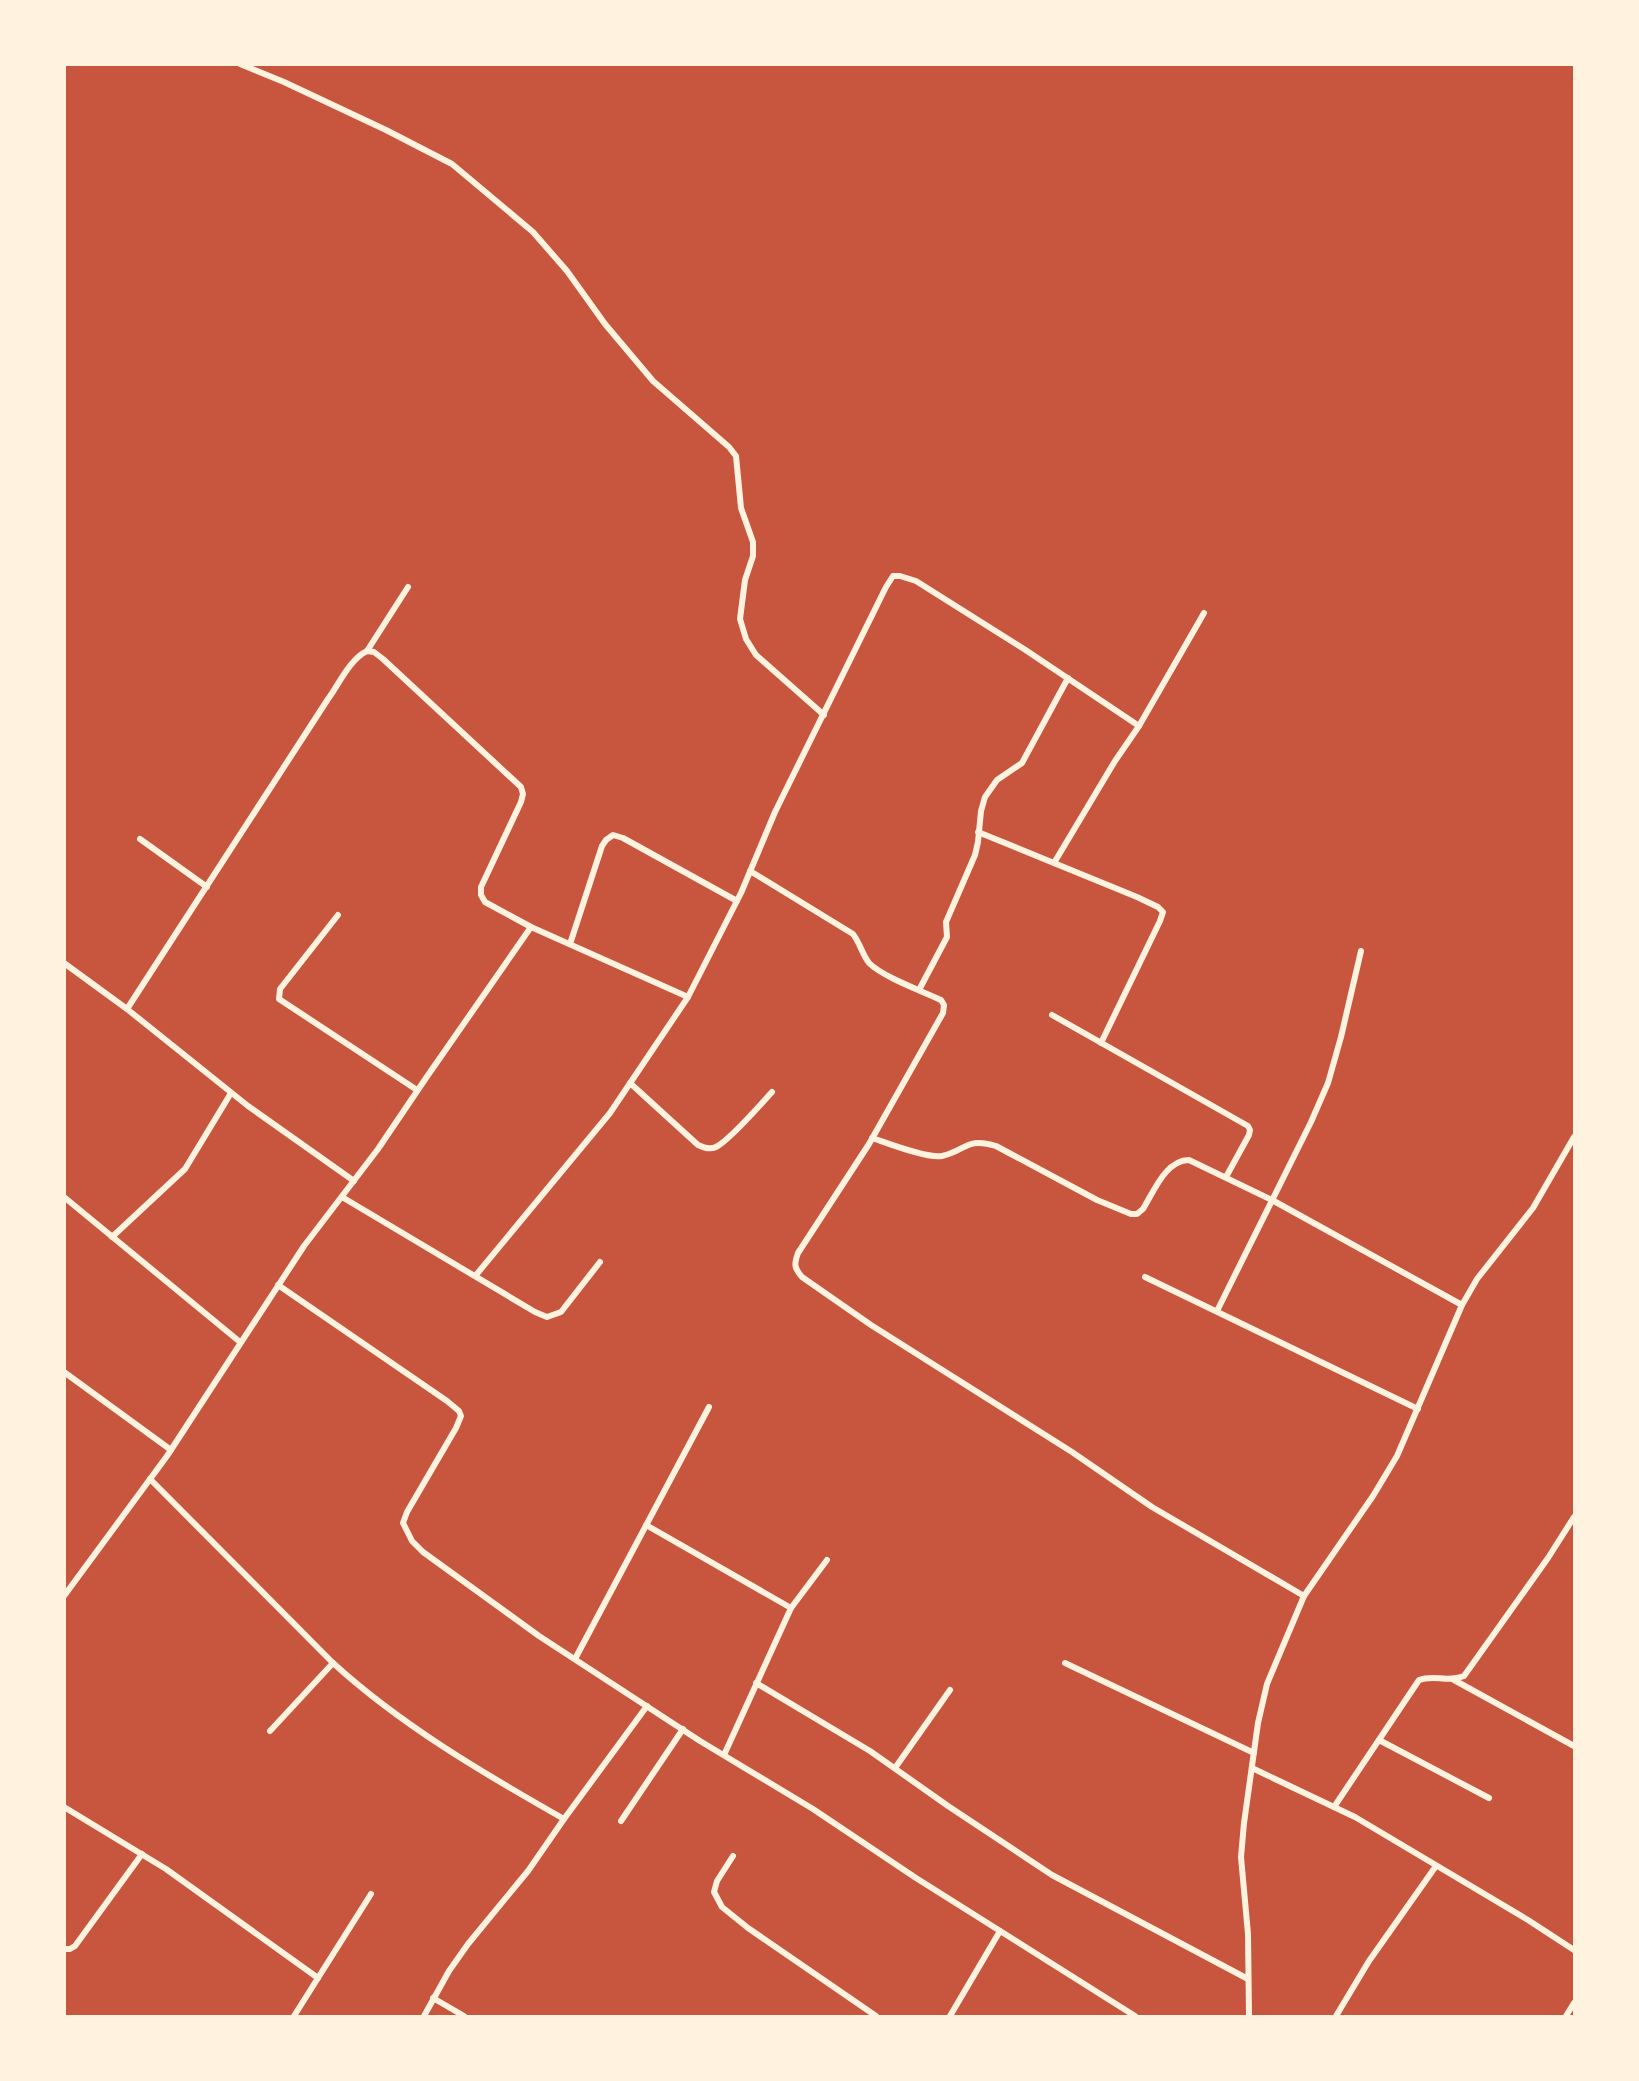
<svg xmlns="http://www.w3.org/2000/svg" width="1639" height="2081" viewBox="0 0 1639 2081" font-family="'Nunito Sans',sans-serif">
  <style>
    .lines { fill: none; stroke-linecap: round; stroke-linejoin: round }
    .minor { stroke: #fff3e0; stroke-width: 6 }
  </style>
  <rect width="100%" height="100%" fill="#c8553d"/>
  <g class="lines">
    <g class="minor">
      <path d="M240 64 284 82 386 130 452 164 533 232 567 271 605 324 653 381 729 447 736 456 741 508 753 542V556L745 580 740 619 746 639 756 655 824 715"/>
      <path d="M367 651 408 587"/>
      <path d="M978 832 1137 897 1158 907 1163 912 1160 921 1101 1043"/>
      <path d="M140 839 207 887"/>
      <path d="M1054 863 1115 761 1139 726 1204 613"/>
      <path d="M750 871 853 934C860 943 862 954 869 963 883 977 922 991 941 1000L944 1005 943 1013 869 1144 798 1253C794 1264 794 1268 802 1277L871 1325 1072 1452 1152 1507 1304 1596"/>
      <path d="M338 915 280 989 279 999 417 1090"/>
      <path d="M570 944 602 846 606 840 613 835 623 838 737 901"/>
      <path d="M64 963 127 1009 248 1106 354 1181"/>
      <path d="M919 990 947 937 946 922 975 855 978 842 981 811 985 797 997 780 1022 763 1068 678"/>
      <path d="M127 1009 328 699C339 684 350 659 367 651L374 652 383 659 521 787 523 794 521 802 481 887V895L485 902 531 927 688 997"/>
      <path d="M1052 1015 1248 1126 1250 1130 1249 1135 1226 1177"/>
      <path d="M630 1083 698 1145C704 1148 710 1150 716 1147 730 1140 760 1105 772 1092"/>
      <path d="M872 1138C887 1143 928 1159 942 1156 967 1150 966 1137 996 1146L1097 1200 1131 1214H1137L1143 1209C1154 1191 1166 1160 1189 1160L1272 1200 1462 1305"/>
      <path d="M64 1197 240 1342"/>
      <path d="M342 1197 535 1312 547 1317 561 1312 600 1262"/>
      <path d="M112 1237 185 1169 231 1093"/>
      <path d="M476 1275 610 1113 688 997 741 893 775 812 886 587 893 576H900L916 581 1024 649 1139 726"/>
      <path d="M1145 1277 1418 1409"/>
      <path d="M278 1285 447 1401 459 1411 461 1416 456 1428 407 1512 403 1523 412 1541 423 1552 539 1636 700 1741 813 1809 916 1878 1135 2016"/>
      <path d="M1217 1311 1311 1122 1328 1083 1341 1037 1361 951"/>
      <path d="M64 1372 171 1450"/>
      <path d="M150 1479 333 1663C401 1725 483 1773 564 1819"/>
      <path d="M646 1525 791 1608"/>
      <path d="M64 1596 167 1456 304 1246 378 1149 426 1078 531 927"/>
      <path d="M575 1659 709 1407"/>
      <path d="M1065 1663 1254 1753"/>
      <path d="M1454 1680 1574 1746"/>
      <path d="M756 1683 870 1751 948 1806 1052 1875 1248 1979"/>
      <path d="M270 1731 333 1663"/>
      <path d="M1379 1740 1489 1798"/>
      <path d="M724 1755 791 1608 827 1560"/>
      <path d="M895 1768 950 1690"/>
      <path d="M1252 1768 1355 1817 1528 1920 1574 1950"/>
      <path d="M64 1807 166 1869 318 1978"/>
      <path d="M1334 1807 1419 1680C1435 1674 1446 1683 1464 1676L1548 1558 1574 1517"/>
      <path d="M621 1821 683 1729"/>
      <path d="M733 1856 717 1881 714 1892 722 1907 748 1928 876 2016"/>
      <path d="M64 1949H70L75 1946 142 1854"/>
      <path d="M433 1998 464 2016"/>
      <path d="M294 2016 371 1894"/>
      <path d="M424 2016 449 1971 468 1944 528 1871 564 1819 647 1706"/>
      <path d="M950 2016 1000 1931"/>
      <path d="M1249 2016 1248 1934 1241 1857 1244 1823 1258 1723 1267 1684 1304 1596 1373 1496 1397 1456 1462 1305 1477 1279 1533 1208 1574 1137"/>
      <path d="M1336 2016 1369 1961 1436 1866"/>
      <path d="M1566 2016 1574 2003"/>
    </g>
  </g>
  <rect width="1639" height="2081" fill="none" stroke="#fff3e0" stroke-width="132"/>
</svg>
